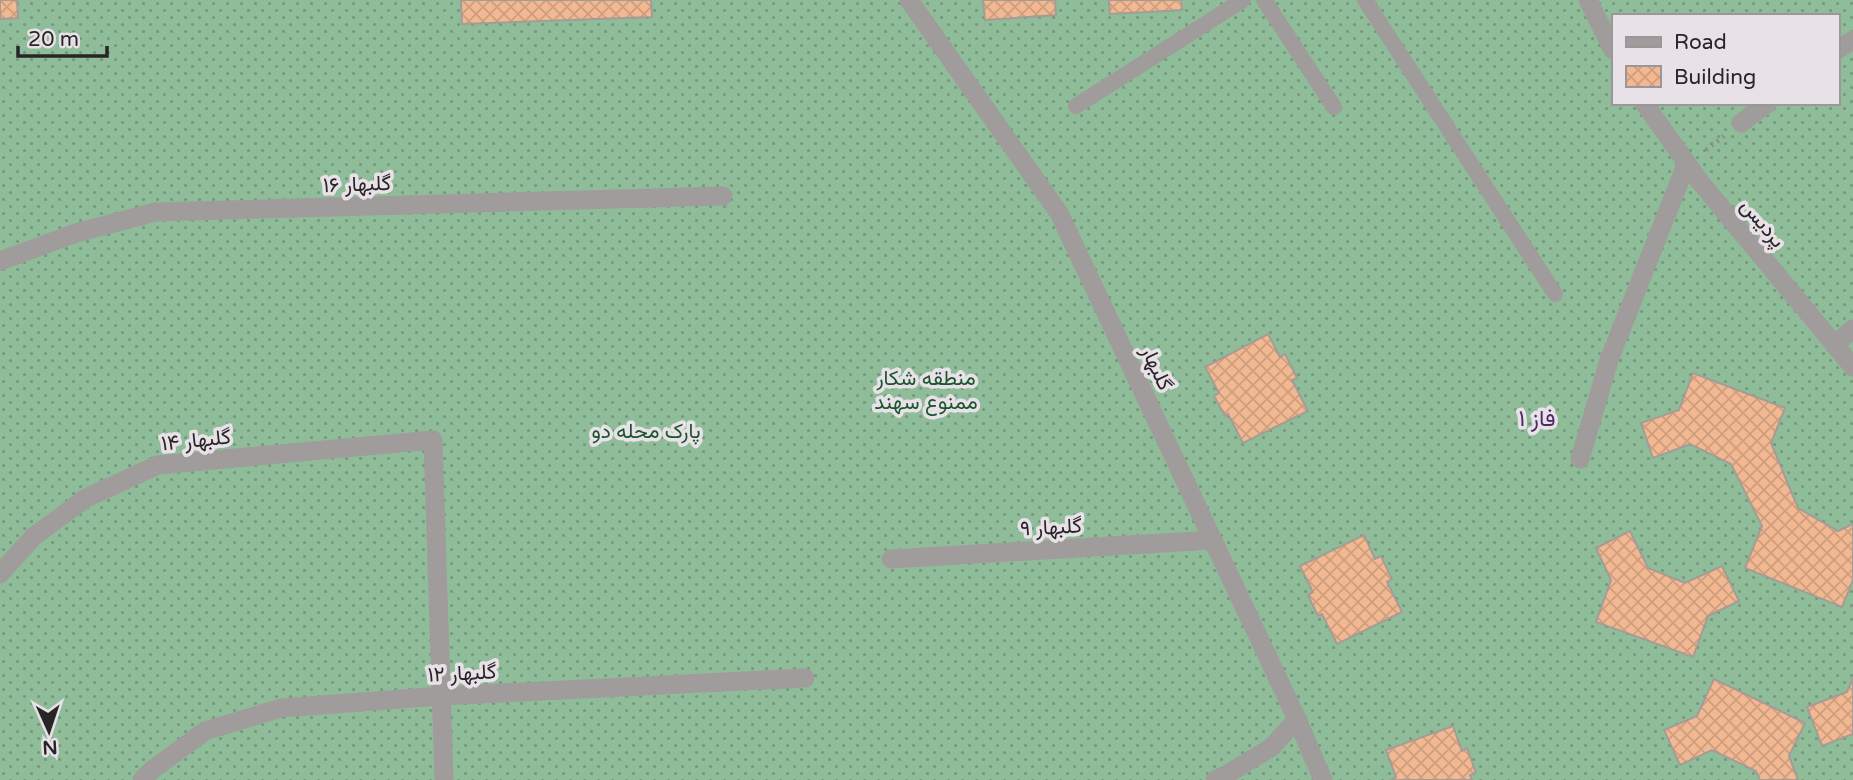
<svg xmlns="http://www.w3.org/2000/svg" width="1853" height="780" viewBox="0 0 1853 780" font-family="'Varela Round',Vazirmatn,sans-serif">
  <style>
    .grass { fill: url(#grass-dots); fill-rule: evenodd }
    .building { fill: url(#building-cross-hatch); stroke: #a39c97; stroke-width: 2 }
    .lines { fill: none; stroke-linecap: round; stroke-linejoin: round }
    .path { stroke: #8f8a8e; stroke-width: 4.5; stroke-dasharray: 2 5; stroke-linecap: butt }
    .service { stroke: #a09c9b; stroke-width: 16 }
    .minor { stroke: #a09c9b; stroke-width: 19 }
    .tertiary { stroke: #a09c9b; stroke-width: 19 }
    .labels { text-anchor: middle; stroke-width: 7; stroke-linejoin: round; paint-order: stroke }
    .street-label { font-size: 21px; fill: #282527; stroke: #e8e1e7 }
    .park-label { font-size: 21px; fill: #1a562d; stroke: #e8e1e7 }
    .neighbourhood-label { font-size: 23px; fill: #4a2b64; stroke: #e8e1e7 }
  </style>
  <defs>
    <pattern id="grass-dots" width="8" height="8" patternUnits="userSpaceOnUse" patternTransform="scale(1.75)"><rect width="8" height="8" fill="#90bd99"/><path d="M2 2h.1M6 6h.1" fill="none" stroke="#76997d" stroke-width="1.8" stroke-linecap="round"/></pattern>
    <pattern id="building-cross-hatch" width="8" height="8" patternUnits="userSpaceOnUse" patternTransform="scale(1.75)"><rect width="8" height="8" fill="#f1b891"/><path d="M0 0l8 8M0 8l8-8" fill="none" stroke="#cf9e7d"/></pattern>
  </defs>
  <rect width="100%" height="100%" fill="#e8e1e7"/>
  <path class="grass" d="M0 0H1853V780H0ZM1613 16H1837V103H1613Z"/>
  <g class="building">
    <path d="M0 0H17L18 18 0 19Z"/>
    <path d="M461 0H651L652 17 462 24Z"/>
    <path d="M983 0H1055L1056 15 985 20Z"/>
    <path d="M1109 0H1181L1182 10 1110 14Z"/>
    <path d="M1268 334 1280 357 1285 354 1297 378 1292 380 1308 411 1243 443 1228 414 1225 416 1214 396 1219 393 1205 367Z"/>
    <path d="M1693 373 1785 408 1771 443 1798 508 1838 531 1853 524V580L1842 607 1745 568 1762 526 1731 464 1690 444 1653 458 1641 423 1679 410Z"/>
    <path d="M1630 531 1648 568 1685 583 1722 566 1739 601 1708 616 1693 657 1596 622 1611 580 1596 548Z"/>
    <path d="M1364 535 1375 559 1381 556 1392 579 1387 582 1402 612 1337 644 1322 614 1318 616 1308 595 1313 592 1300 566Z"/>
    <path d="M1853 678V734L1822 746 1807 707 1847 692Z"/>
    <path d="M1714 679 1805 723 1789 756 1798 780H1760L1756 771 1712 750 1680 765 1664 730 1697 716Z"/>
    <path d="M1453 726 1462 751 1467 748 1476 773 1470 775 1472 780H1391L1396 777 1386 750Z"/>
  </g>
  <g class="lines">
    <path class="path" d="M1706 150 1724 136"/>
    <g class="service">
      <path d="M1264 0 1334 107"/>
      <path d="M1365 0 1555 294"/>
      <path d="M1076 106 1243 0"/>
    </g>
    <g class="minor">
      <path d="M1837 50 1853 40"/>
      <path d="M1741 123 1768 103"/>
      <path d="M0 261 76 233 155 212 723 196"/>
      <path d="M1834 345 1853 329"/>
      <path d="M1580 459 1609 360 1686 165"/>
      <path d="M891 559 1213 540"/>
      <path d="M0 574 33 537 86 498 158 465 433 440 444 780"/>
      <path d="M142 780 152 770 205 731 281 708 441 696 805 678"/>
      <path d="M1215 780 1226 775 1272 747 1297 719"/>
    </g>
    <g class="tertiary">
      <path d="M909 0 1059 213 1297 719 1323 780"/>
      <path d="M1588 0 1613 50"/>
      <path d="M1644 103 1701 183 1853 367"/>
    </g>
  </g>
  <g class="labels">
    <g class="street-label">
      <text transform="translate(357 184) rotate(-2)" y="7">گلبهار ۱۶</text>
      <text transform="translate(1763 223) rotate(50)" y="7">پردیس</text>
      <text transform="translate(1157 368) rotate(65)" y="7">گلبهار</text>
      <text transform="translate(196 440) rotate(-6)" y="7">گلبهار ۱۴</text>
      <text transform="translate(1051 527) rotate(-3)" y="7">گلبهار ۹</text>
      <text transform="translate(462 673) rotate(-3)" y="7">گلبهار ۱۲</text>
    </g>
    <g class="park-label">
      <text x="926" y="385">منطقه شکار<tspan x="926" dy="24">ممنوع سهند</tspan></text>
      <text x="646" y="438">پارک محله دو</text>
    </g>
    <g class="neighbourhood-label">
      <text x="1537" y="426">فاز ۱</text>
    </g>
  </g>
  <rect x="1612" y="14" width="228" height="91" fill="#e8e1e7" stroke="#9b969a" stroke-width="2"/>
  <rect x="1626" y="37" width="35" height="10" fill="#a09c9b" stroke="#9b969a" stroke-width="2"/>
  <text x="1674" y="49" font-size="21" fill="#282527">Road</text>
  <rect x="1626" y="66" width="35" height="21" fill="url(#building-cross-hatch)" stroke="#9b969a" stroke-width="2"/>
  <text x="1674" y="84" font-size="21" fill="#282527">Building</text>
  <g transform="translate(49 731) rotate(177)" stroke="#e8e1e7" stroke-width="5" paint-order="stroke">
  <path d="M0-5L12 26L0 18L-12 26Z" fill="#282527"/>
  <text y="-10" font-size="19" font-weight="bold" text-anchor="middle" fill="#282527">N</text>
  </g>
  <path d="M18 46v10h89v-10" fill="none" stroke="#282527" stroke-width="3.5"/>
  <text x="28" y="46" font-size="21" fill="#282527" stroke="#e8e1e7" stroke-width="5" paint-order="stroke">20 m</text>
</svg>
